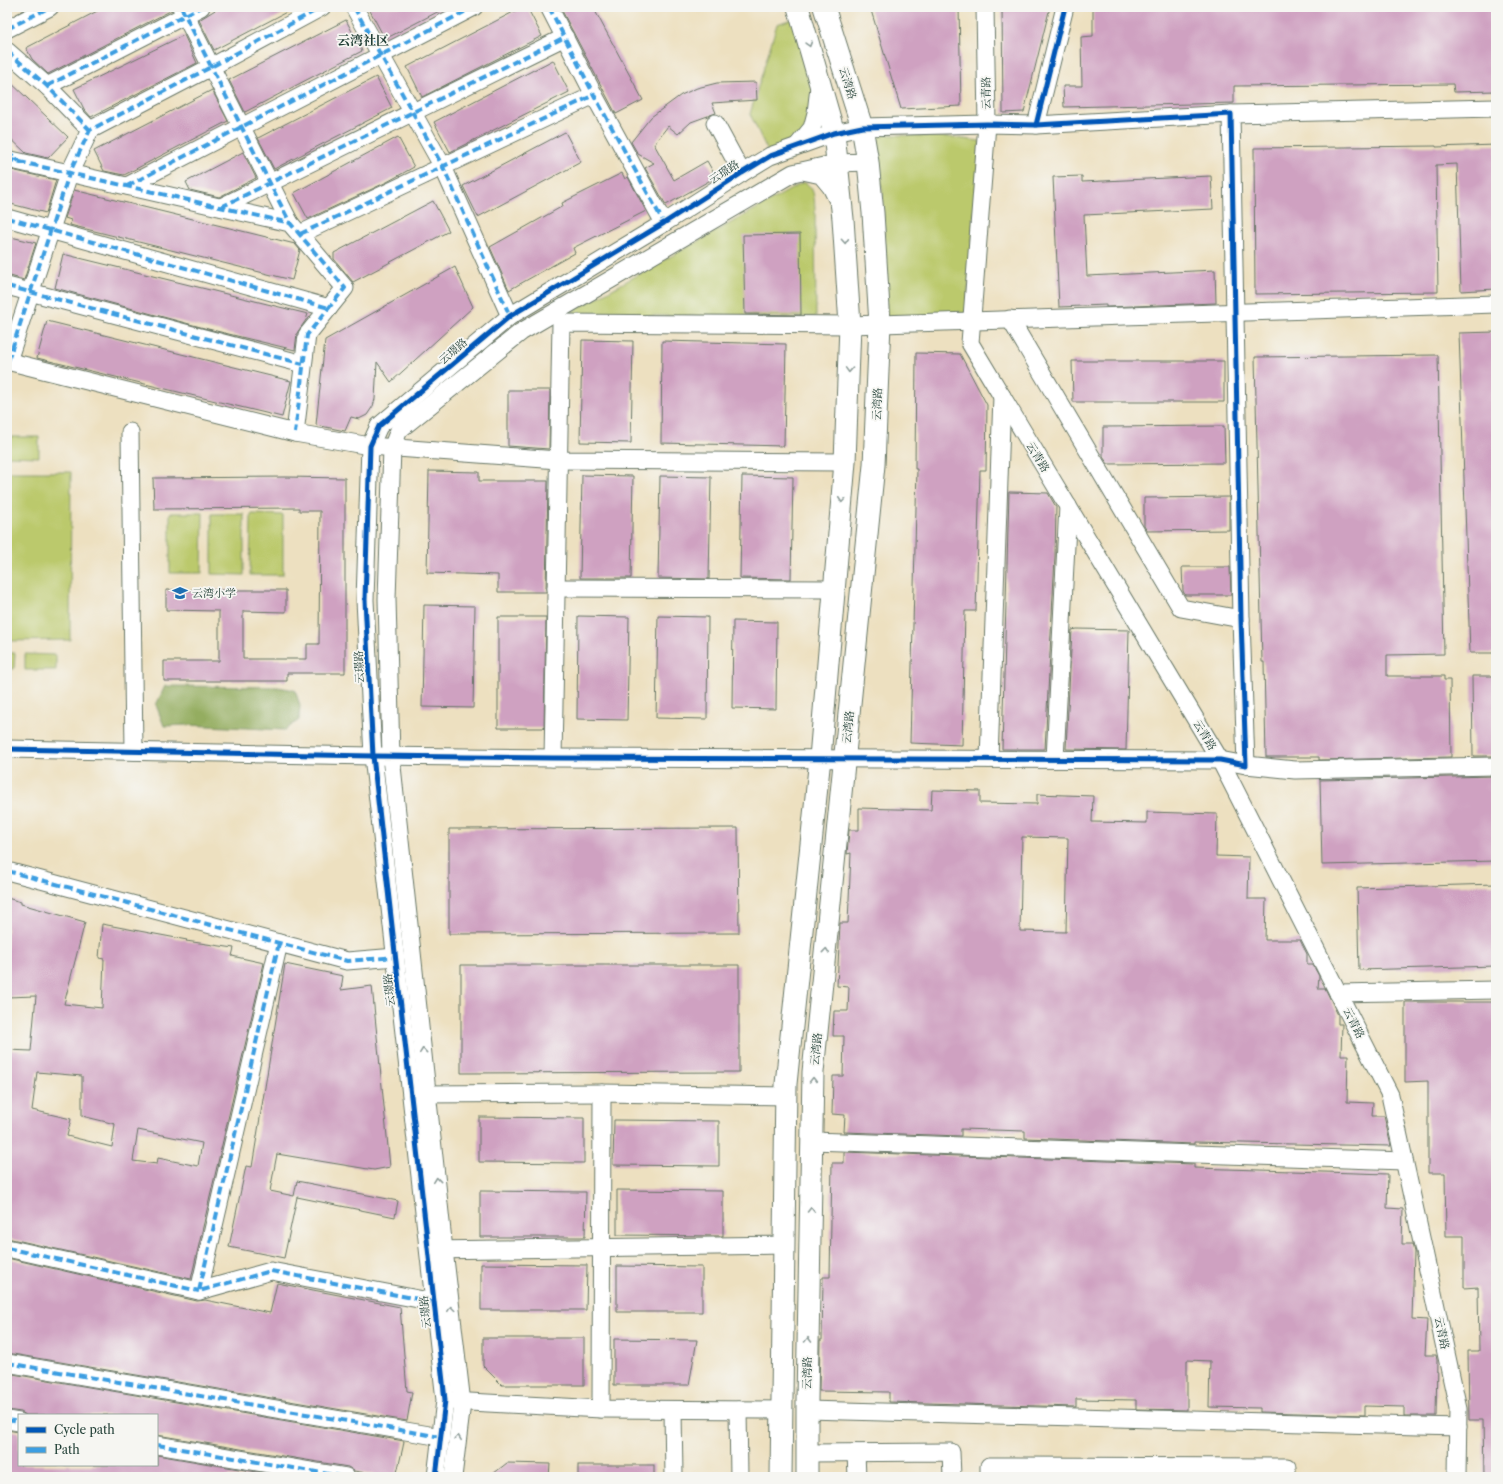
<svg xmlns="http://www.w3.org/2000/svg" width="1503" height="1484" viewBox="0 0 1503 1484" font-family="'Libre Caslon Text','Noto Serif SC',serif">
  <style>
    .green { fill: #bbc96c; stroke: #6d8350 }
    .forest { fill: #94ad60; stroke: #5a754a }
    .building { fill: #cfa1c1; fill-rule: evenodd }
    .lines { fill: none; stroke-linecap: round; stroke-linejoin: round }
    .minor-casing { stroke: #677665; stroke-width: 19 }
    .major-casing { stroke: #677665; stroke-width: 23 }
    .minor { stroke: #fff; stroke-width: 17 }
    .major { stroke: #fff; stroke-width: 21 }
    .quiet { stroke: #3c9ee2; stroke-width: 4; stroke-dasharray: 8 4; stroke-linecap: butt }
    .cycleway-casing { stroke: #f6f6f2; stroke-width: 8 }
    .cycleway { stroke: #0057b8; stroke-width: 5 }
    .oneway { stroke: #8f9e9a }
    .labels { text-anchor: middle; stroke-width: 3.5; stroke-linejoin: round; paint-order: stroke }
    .street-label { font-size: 11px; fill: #1f3d34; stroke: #f6f6f2 }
    .poi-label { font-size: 11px; fill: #1f3d34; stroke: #f6f6f2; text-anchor: start }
    .quarter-label { font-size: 13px; font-weight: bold; fill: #1f3d34; stroke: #f6f6f2 }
  </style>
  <rect width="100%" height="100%" fill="#f6f6f2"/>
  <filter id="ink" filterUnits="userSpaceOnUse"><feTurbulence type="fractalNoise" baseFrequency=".025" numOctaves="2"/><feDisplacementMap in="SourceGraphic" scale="8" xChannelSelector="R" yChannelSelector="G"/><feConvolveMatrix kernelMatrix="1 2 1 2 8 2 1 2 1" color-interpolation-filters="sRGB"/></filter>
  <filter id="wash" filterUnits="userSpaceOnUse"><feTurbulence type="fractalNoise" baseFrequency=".012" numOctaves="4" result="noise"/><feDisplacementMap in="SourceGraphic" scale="16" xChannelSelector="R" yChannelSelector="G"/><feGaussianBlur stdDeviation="0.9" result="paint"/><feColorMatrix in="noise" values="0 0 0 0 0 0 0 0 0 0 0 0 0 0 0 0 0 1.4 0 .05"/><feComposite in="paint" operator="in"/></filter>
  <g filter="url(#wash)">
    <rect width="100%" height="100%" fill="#ede0c0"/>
    <g class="green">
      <path d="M801 16 834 133 770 156 750 114 777 24Z"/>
      <path d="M873 134 948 137 980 141 966 316 887 318 883 195Z"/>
      <path d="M804 182C815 188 814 197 815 209L816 317 566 315Z"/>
      <path d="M7 437H39V457L7 456Z"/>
      <path d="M7 472H71L70 640 7 641Z"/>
      <path d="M170 513H203L202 573H170Z"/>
      <path d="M212 514H244V575L212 574Z"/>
      <path d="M251 514 283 515V575H250Z"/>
      <path d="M7 653H15L14 669H7Z"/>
      <path d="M25 654 56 655V670H25Z"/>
    </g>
    <path class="forest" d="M165 686 278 687 295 690 300 705 299 720 285 730 188 725 164 726 156 705Z"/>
    <g id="blocks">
      <g class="building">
        <path d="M105 7H171L172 10 48 74 32 59 26 48Z"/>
        <path d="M220 7H296L214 50 199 20Z"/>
        <path d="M368 7H447L385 39Z"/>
        <path d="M523 7H527L542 36 422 97 407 67Z"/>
        <path d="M560 7H593L643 100 616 114Z"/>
        <path d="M870 7H959L961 106 901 109Z"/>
        <path d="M1002 7H1050L1024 112 1003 113Z"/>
        <path d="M1093 7H1496V91L1454 92 1453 84 1234 86V103L1064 107 1063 86H1082L1081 37 1093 36Z"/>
        <path d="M346 20 362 51 245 112 229 80Z"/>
        <path d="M184 35 197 63 91 117 84 109 74 89Z"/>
        <path d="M553 60 569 92 450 152 434 122Z"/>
        <path d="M376 77 392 108 274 169 258 138Z"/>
        <path d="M7 79 68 137 48 158 26 153 7 135Z"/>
        <path d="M756 82 757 100 712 103 716 113 691 122 678 134 668 126 654 144 674 180 707 161 716 177 666 205 645 168 654 163 638 154 631 142 651 117 681 95 697 88 717 83Z"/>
        <path d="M212 90 228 121 124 175 104 171 94 151Z"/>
        <path d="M565 132 581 162 478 217 463 186Z"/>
        <path d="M398 137 414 167 387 182 308 219 294 193Z"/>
        <path d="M1496 145V289L1461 291 1457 164 1436 165 1438 292 1255 294 1254 148 1436 146V147Z"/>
        <path d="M243 152 256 178 219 197 190 190 186 182Z"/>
        <path d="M7 169 56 180 46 213 7 203Z"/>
        <path d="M622 173 625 179 628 177 646 211 573 248 575 253 509 290 490 247 563 206 562 203Z"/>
        <path d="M1082 176V182L1211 176 1213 209 1084 215 1087 276 1215 270 1216 303 1106 307V305L1059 307 1053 177Z"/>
        <path d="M74 190 295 244 300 250 292 280 70 225 71 220 65 218Z"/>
        <path d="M433 201 449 231 353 282 334 259V253Z"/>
        <path d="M800 234 801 315 745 314 743 235Z"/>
        <path d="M7 236 36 243 24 280 7 275Z"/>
        <path d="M63 254 308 314 306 320 297 333 295 350 208 329 55 288Z"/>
        <path d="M455 267 473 307 391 382 377 362 375 399 373 406 367 415 359 419 351 417 345 431 316 425 325 340Z"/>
        <path d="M47 321 291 381 282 417 37 358Z"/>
        <path d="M1496 332V653H1470L1459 333Z"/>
        <path d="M582 340 633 341 631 443 580 442Z"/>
        <path d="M662 341 786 344 784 446 661 443Z"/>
        <path d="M916 353 960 354 987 405 986 470H980L976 611H965L962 745 910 743 917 469H915Z"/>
        <path d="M1438 355 1444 654 1387 655V676H1444V680H1450L1451 757 1319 760V757H1266L1264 662H1262L1255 357Z"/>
        <path d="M1072 361H1224V402H1073Z"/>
        <path d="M508 390H550L549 449 508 446Z"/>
        <path d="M1224 426 1225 463 1108 464 1103 457V427Z"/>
        <path d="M429 471 479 472V481H548L546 592H498V575L427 573Z"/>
        <path d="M582 475 633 476 631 578H580Z"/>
        <path d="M660 476 711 477 709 579 658 578Z"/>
        <path d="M742 476 793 477 791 579 740 578Z"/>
        <path d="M287 477 345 478V673H287V681H164V661H219V611L166 610V590H286V612L243 611V659H307V644H319L320 511H299V508L154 509 153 478Z"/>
        <path d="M1009 492 1048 493 1056 507 1055 556 1045 749H1002Z"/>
        <path d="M1229 497V530L1147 531 1144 526V498Z"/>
        <path d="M1182 567H1230L1231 595H1185L1183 591Z"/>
        <path d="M424 605 475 606 473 708 422 707Z"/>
        <path d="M578 616 629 617 627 720 577 719Z"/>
        <path d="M658 616 708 617 707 719 656 718Z"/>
        <path d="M498 617H546L544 728H498Z"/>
        <path d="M733 621 777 622 776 709 732 708Z"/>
        <path d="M1077 629 1129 630 1126 750 1066 749 1072 630Z"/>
        <path d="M1472 676H1496V756H1473Z"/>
        <path d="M1496 776V861L1322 865 1320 780Z"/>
        <path d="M932 790 980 791V803L1037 804V794L1093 796 1092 822 1147 823V812L1217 814 1216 856 1249 857 1248 899H1266L1265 940H1300L1307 954V965H1313L1319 976 1318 988H1325L1338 1015V1024H1342L1341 1055H1348L1347 1102 1373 1103 1372 1116H1384L1391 1146 1194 1142V1144L1025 1138V1131L961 1129V1136L844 1132 845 1115 832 1114 833 1076H843L844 1036H833L834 1011H848L849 987 837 986 840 923H848L851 853 847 854 849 830H859V808L931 810ZM1022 837 1068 838 1066 932 1020 931Z"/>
        <path d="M738 828 739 933 449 934V829Z"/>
        <path d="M1496 884V966L1359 970 1357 888Z"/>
        <path d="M7 898 21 902V904L85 922 64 1004 102 1008 104 959 99 958 102 924 187 940 186 941 234 948 232 956 264 963 191 1279 7 1238V1122L9 1106 7 1105V1050L31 1051 36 996 7 997ZM37 1072 82 1076V1116L115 1124 112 1147 67 1136 71 1119 32 1110ZM138 1130 202 1143 198 1166 158 1158 157 1164 133 1161Z"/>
        <path d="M285 964 343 976 341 990 372 986 390 1167 374 1170 277 1154 270 1191 294 1196 297 1181 398 1201 395 1217 297 1197 284 1258 229 1247 246 1166 252 1167Z"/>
        <path d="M461 965H739V1072L461 1073Z"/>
        <path d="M1405 1002H1496V1477H1484L1483 1420H1469L1468 1351H1479L1478 1287 1464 1288V1236H1446L1445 1173H1428V1081L1405 1082Z"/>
        <path d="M479 1117 584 1118V1163L479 1162Z"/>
        <path d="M614 1120 719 1121V1166L613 1165Z"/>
        <path d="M844 1152 1194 1164V1168L1388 1174 1387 1208 1403 1209 1402 1244H1412L1414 1252 1412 1319 1427 1320 1425 1355H1436L1437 1360 1436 1416H1404V1407L1365 1406V1415L1260 1412V1408L1209 1407 1210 1361 1187 1360V1410L1136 1409V1400L1076 1399V1407L889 1402V1392L819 1391 820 1340H822L823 1277H830L832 1163H844Z"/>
        <path d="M617 1190 723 1191V1236L617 1235Z"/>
        <path d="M480 1191 586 1192 585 1237H480Z"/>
        <path d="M7 1258 197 1301 205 1300 270 1313 277 1283 400 1307 407 1391 412 1392 407 1421 7 1353Z"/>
        <path d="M481 1264 587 1265 586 1310H481Z"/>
        <path d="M617 1266 702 1267V1312H617Z"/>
        <path d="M483 1338H584V1385H502L483 1366Z"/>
        <path d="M614 1339 697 1340 689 1385H614Z"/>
        <path d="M7 1373 404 1441 403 1447 396 1477H389L354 1471 348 1467 157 1435V1415H26L21 1412 7 1410Z"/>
        <path d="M7 1430 19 1432V1465H157V1455L286 1477H7Z"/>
        <path d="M507 1463 550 1464 549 1477H489Z"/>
        <rect x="578" y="1465" width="76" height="12"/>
      </g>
    </g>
  </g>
  <g filter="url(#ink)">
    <use href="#blocks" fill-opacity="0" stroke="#677665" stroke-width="1"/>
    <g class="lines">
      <g class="minor-casing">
        <g id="minor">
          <path d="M181 7 290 223"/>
          <path d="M354 7 443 167 510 316"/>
          <path d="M549 7 594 95 664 223"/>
          <path d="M985 7 987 124 970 343 1220 760 1390 1095 1458 1408 1457 1477"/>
          <path d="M7 29 50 7"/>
          <path d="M7 51 47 86 90 130"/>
          <path d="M47 86 201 7"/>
          <path d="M1231 114 1496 108"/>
          <path d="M715 123 742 173"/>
          <path d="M798 145 812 128 816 113 819 87"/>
          <path d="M7 159 290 223 345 288 307 335 295 433"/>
          <path d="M803 171 821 175 831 187 840 205"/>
          <path d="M127 186 474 7"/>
          <path d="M221 207 565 37"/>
          <path d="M7 218 329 308"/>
          <path d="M300 234 594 95"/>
          <path d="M7 286 303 364"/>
          <path d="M1010 319 1181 608 1241 619"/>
          <path d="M7 361 295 433 370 446 558 460 845 462"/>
          <path d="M8 361 69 174 90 130 211 67 322 7"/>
          <path d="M130 432 134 751"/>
          <path d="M556 588 834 589"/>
          <path d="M7 749 373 756 553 758 1220 760 1246 765 1241 619 1231 114 1036 125"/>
          <path d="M553 758 561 323 850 325 1496 304"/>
          <path d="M989 759 1002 396"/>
          <path d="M1055 759 1068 506"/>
          <path d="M1246 765 1295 770 1496 766"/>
          <path d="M7 871 347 961 396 957"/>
          <path d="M279 943 199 1291 271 1271 434 1302"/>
          <path d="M1338 993 1496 990"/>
          <path d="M416 1094 602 1093"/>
          <path d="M812 1141 1404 1161"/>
          <path d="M7 1248 199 1291"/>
          <path d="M432 1250 784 1245"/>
          <path d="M7 1363 441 1437"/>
          <path d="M451 1401 601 1409 781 1410"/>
          <path d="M601 1409 602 1093 786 1096"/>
          <path d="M673 1410 674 1477"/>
          <path d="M738 1410 739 1477"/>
          <path d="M807 1410 1458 1427"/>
          <path d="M7 1420 19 1422"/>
          <path d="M157 1445 346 1477"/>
          <path d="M807 1453 951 1452 952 1477"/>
          <path d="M856 1453 857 1477"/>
          <path d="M436 1477 445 1400 373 756 365 600 370 446 379 426 510 316 664 223 742 173 770 156 834 133 862 127 987 124 1036 125 1065 7"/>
          <path d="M453 1477 462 1403 444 1250 391 757 387 599 392 448 399 430 521 332 793 173 837 163 868 162"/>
          <path d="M989 1477V1466L1287 1467V1477"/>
        </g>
      </g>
      <g class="major-casing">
        <g id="major">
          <path d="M781 1477 786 1084 820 758 845 462 850 325 843 219 834 133 798 7"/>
          <path d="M807 1477V1400L813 1072 874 465 880 324 873 213 868 162 862 127 824 7"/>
        </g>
      </g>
      <use href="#minor" class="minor"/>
      <use href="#major" class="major"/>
      <g class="quiet">
        <path d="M181 7 290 223"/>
        <path d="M354 7 443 167 510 316"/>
        <path d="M549 7 594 95 664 223"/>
        <path d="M7 29 50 7"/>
        <path d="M7 51 47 86 90 130"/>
        <path d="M47 86 201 7"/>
        <path d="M7 151 19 161"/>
        <path d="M7 159 290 223 345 288 307 335 295 433"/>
        <path d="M127 186 474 7"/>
        <path d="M221 207 565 37"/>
        <path d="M7 218 329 308"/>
        <path d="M300 234 594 95"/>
        <path d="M7 286 303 364"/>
        <path d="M8 361 69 174 90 130 211 67 322 7"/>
        <path d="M7 871 347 961 396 957"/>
        <path d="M279 943 199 1291 271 1271 434 1302"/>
        <path d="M7 1248 199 1291"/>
        <path d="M7 1363 441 1437"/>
        <path d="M7 1420 19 1422"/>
        <path d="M157 1445 346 1477"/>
      </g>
      <g class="cycleway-casing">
        <g id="cycleway">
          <path d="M7 749 373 756 553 758 1220 760 1246 765 1241 619 1231 114 1036 125"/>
          <path d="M436 1477 445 1400 373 756 365 600 370 446 379 426 510 316 664 223 742 173 770 156 834 133 862 127 987 124 1036 125 1065 7"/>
        </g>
      </g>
      <use href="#cycleway" class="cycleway"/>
    </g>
    <defs><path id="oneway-chevron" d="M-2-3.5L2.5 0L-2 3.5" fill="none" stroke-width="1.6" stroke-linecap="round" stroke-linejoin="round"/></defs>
    <g class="oneway">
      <use href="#oneway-chevron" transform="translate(809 44) rotate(74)"/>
      <use href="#oneway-chevron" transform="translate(845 241) rotate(86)"/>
      <use href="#oneway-chevron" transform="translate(849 370) rotate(92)"/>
      <use href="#oneway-chevron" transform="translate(842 500) rotate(95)"/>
      <use href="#oneway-chevron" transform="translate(826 951) rotate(-84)"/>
      <use href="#oneway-chevron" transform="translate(423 1051) rotate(-96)"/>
      <use href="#oneway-chevron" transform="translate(813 1080) rotate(-89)"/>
      <use href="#oneway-chevron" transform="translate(437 1180) rotate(-96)"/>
      <use href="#oneway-chevron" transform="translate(811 1210) rotate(-89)"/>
      <use href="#oneway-chevron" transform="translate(451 1309) rotate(-97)"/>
      <use href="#oneway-chevron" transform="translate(808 1340) rotate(-89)"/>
      <use href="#oneway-chevron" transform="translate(458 1438) rotate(-83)"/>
    </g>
  </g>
  <defs>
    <g id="school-bare" transform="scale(1.2)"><path d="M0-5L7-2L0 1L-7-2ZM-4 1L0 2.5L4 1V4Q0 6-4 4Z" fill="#1f6fb2" stroke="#f6f6f2" stroke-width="2.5" paint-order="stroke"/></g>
  </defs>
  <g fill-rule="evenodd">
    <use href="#school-bare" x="180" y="593"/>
  </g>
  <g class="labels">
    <g class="street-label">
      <text transform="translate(848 83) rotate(73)" y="4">云湾路</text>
      <text transform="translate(986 93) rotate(-91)" y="4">云青路</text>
      <text transform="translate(724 172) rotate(-33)" y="4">云璟路</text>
      <text transform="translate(453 351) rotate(-40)" y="4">云璟路</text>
      <text transform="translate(877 404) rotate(-88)" y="4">云湾路</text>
      <text transform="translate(1038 457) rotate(59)" y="4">云青路</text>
      <text transform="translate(359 667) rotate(-93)" y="4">云璟路</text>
      <text transform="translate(848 727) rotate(-84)" y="4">云湾路</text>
      <text transform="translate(1205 735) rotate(59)" y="4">云青路</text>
      <text transform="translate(389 990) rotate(-96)" y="4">云璟路</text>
      <text transform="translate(1354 1023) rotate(63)" y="4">云青路</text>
      <text transform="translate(816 1049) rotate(-84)" y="4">云湾路</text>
      <text transform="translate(425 1312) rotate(-96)" y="4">云璟路</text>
      <text transform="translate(1442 1333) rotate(78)" y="4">云青路</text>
      <text transform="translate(807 1373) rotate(-89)" y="4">云湾路</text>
    </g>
    <g class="poi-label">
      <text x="192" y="597">云湾小学</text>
    </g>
    <g class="quarter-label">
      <text x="363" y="45">云湾社区</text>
    </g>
  </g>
  <rect width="1503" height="1484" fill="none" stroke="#f6f6f2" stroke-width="24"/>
  <rect x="18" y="1414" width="140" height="52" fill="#f6f6f2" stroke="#a0aca6"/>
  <rect x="26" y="1427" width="20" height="6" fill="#0057b8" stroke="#a0aca6"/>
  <text x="54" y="1434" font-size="12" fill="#1f3d34">Cycle path</text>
  <rect x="26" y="1447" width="20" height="6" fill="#3c9ee2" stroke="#a0aca6"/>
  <text x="54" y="1454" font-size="12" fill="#1f3d34">Path</text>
</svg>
